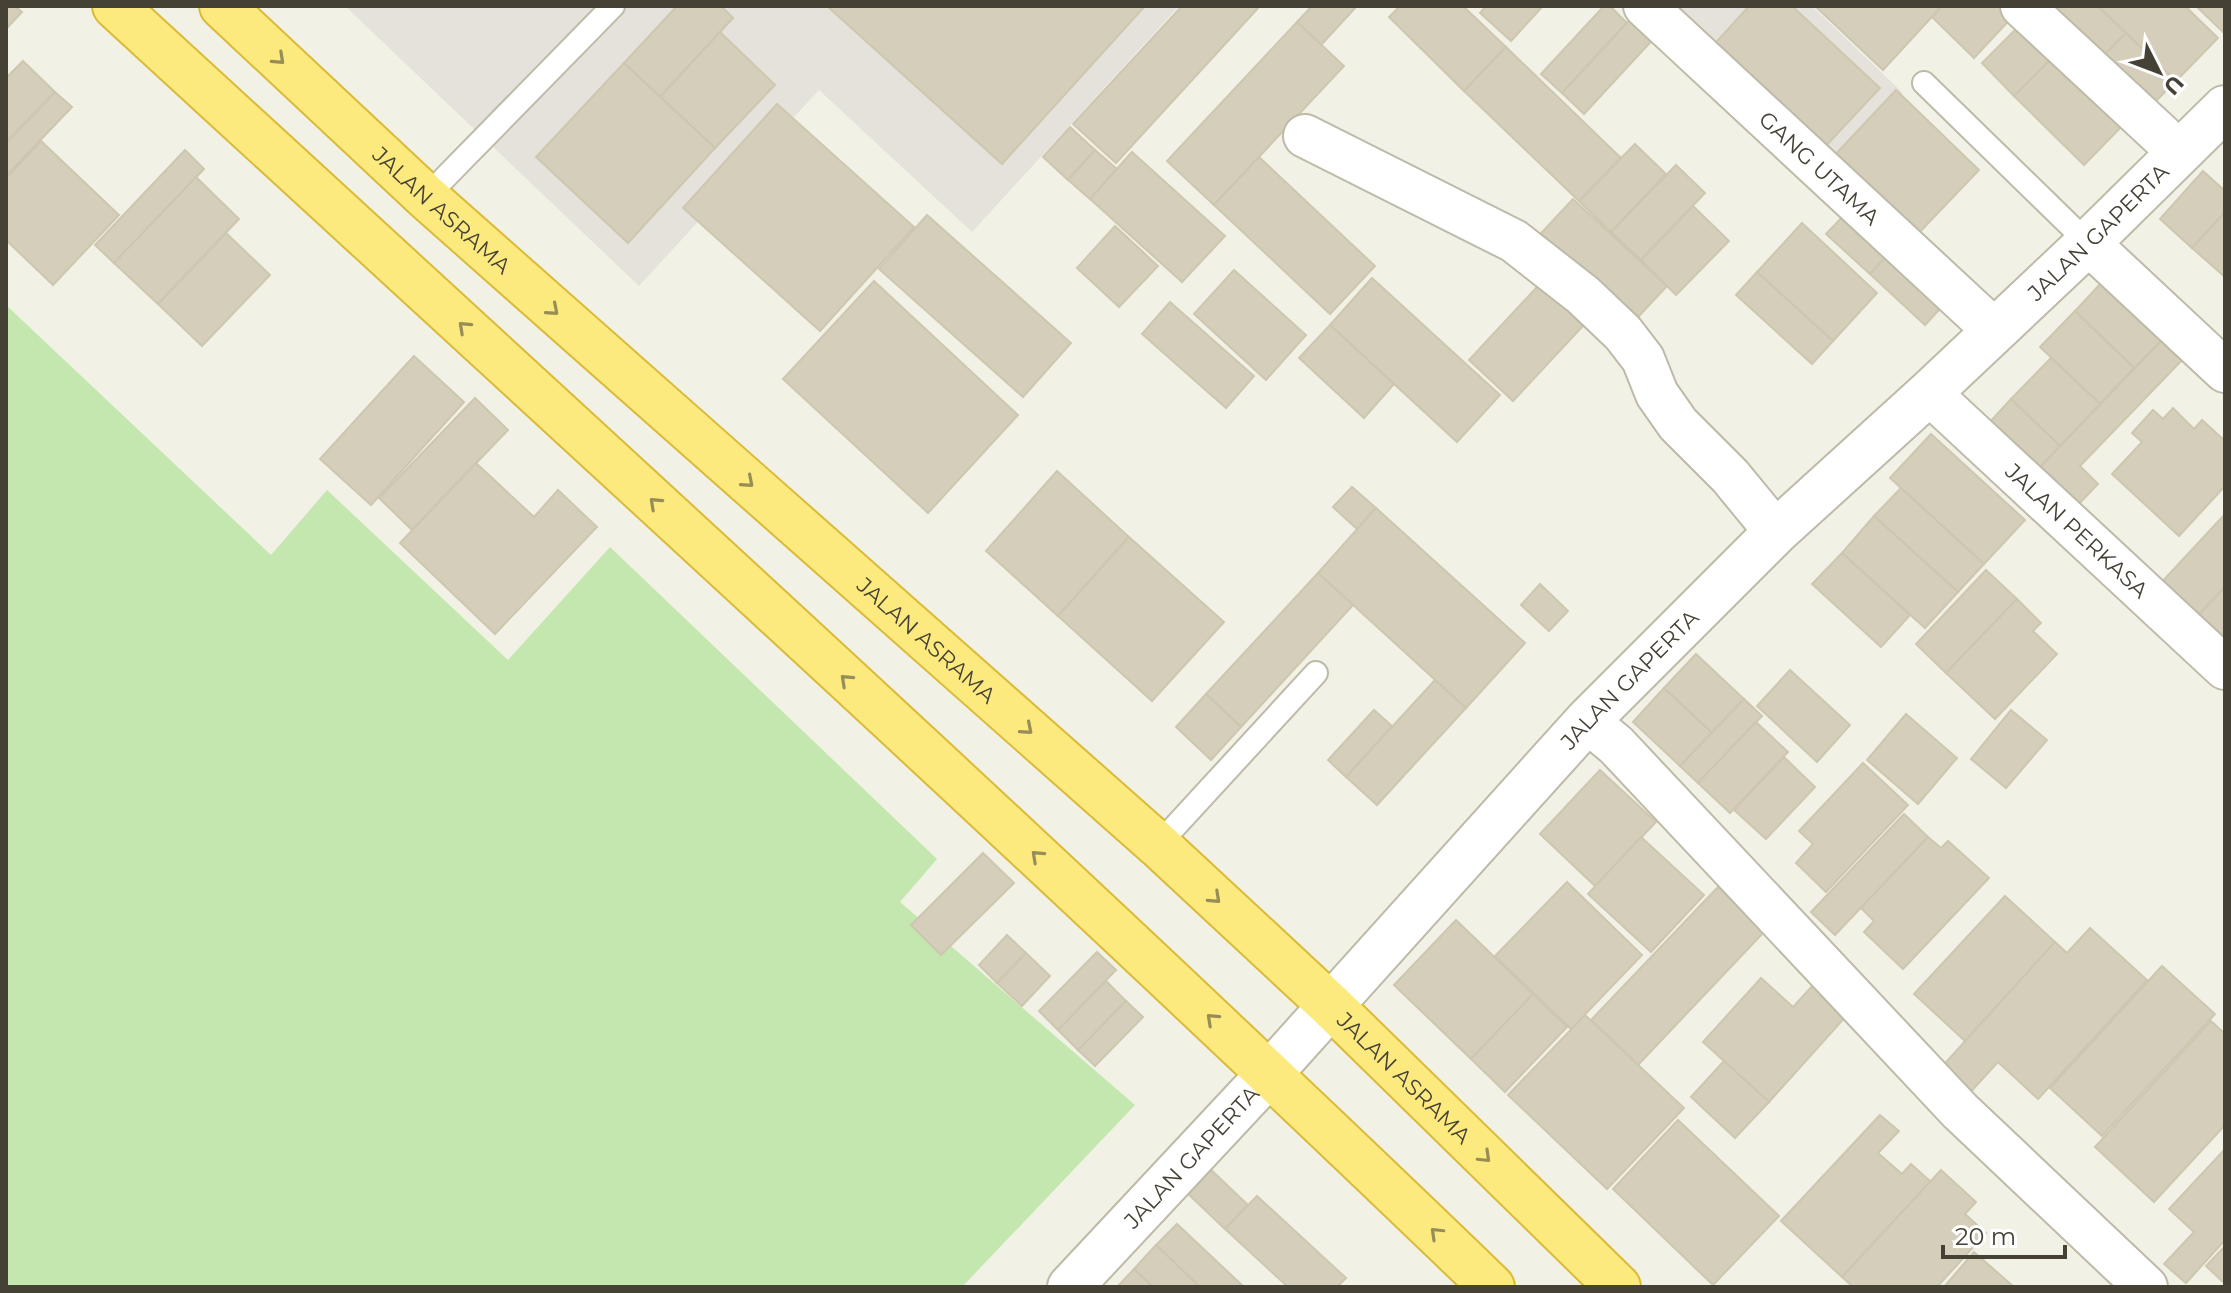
<svg xmlns="http://www.w3.org/2000/svg" width="2231" height="1293" viewBox="0 0 2231 1293" font-family="Montserrat,sans-serif">
  <style>
    .industrial { fill: #e5e2db }
    .green { fill: #c4e6af }
    .building { fill: #d4cebb; stroke: #cec7af; stroke-width: 2 }
    .lines { fill: none; stroke-linecap: round; stroke-linejoin: round }
    .service-casing { stroke: #bebaa8; stroke-width: 26 }
    .minor-casing { stroke: #bebaa8; stroke-width: 46 }
    .tertiary-casing { stroke: #bebaa8; stroke-width: 48 }
    .trunk-casing { stroke: #daba38; stroke-width: 48 }
    .service { stroke: #fff; stroke-width: 22 }
    .minor { stroke: #fff; stroke-width: 42 }
    .tertiary { stroke: #fff; stroke-width: 44 }
    .trunk { stroke: #fcea7e; stroke-width: 44 }
    .oneway { stroke: #978d56 }
    .labels { text-anchor: middle; stroke-width: 8; stroke-linejoin: round; paint-order: stroke }
    .street-label { font-size: 22px; fill: #454135; stroke: #fff }
  </style>
  <rect width="100%" height="100%" fill="#f2f1e6"/>
  <g class="industrial">
    <path d="M345 6H1179L972 232 819 90 639 286Z"/>
    <path d="M1664 6H1812L1903 93 1833 169Z"/>
  </g>
  <path class="green" d="M6 305 271 555 327 490 508 660 610 547 937 859 900 902 1135 1105 962 1287H6Z"/>
  <g class="building">
    <path d="M6 6H15L22 12 6 29Z"/>
    <path d="M677 6H721L733 18 660 97 624 63Z"/>
    <path d="M827 6H1145L1002 164Z"/>
    <path d="M1182 6H1260L1116 163 1073 124Z"/>
    <path d="M1312 6H1357L1321 45 1297 22Z"/>
    <path d="M1400 6H1463L1506 47 1464 91 1389 17Z"/>
    <path d="M1486 6H1543L1511 41 1480 13Z"/>
    <path d="M1604 6H1610L1627 23 1562 93 1541 74Z"/>
    <path d="M1749 6H1792L1880 88 1822 150 1711 48Z"/>
    <path d="M1815 6H1942L1883 70Z"/>
    <path d="M1942 6H2009L2016 13 1974 58 1932 17Z"/>
    <path d="M2048 6H2098L2126 33 2094 66Z"/>
    <path d="M2098 6H2185L2218 38 2176 81Z"/>
    <path d="M2196 6H2225V34Z"/>
    <path d="M1636 13 1658 34 1584 114 1562 93Z"/>
    <path d="M2028 17 2060 50 2014 96 1982 63Z"/>
    <path d="M1297 22 1344 66 1214 205 1167 161Z"/>
    <path d="M720 32 775 85 715 148 660 97Z"/>
    <path d="M2126 33 2176 81 2143 114 2094 66Z"/>
    <path d="M1506 47 1621 158 1579 201 1464 91Z"/>
    <path d="M2060 50 2129 119 2084 165 2014 96Z"/>
    <path d="M23 61 55 92 6 143V78Z"/>
    <path d="M624 63 715 148 628 243 536 157Z"/>
    <path d="M1896 90 1979 170 1914 238 1832 158Z"/>
    <path d="M55 92 72 107 7 175 6 143Z"/>
    <path d="M777 104 914 227 820 331 683 208Z"/>
    <path d="M1070 127 1095 150 1068 180 1043 157Z"/>
    <path d="M41 141 119 215 53 285 6 240V178Z"/>
    <path d="M1635 144 1666 174 1611 232 1579 201Z"/>
    <path d="M185 150 204 169 114 263 95 245Z"/>
    <path d="M1095 150 1117 169 1090 199 1068 180Z"/>
    <path d="M1132 152 1225 236 1182 282 1090 199Z"/>
    <path d="M1259 157 1375 266 1330 314 1214 205Z"/>
    <path d="M1676 165 1705 193 1641 260 1611 232Z"/>
    <path d="M2203 171 2225 191V212L2192 248 2160 219Z"/>
    <path d="M196 177 239 219 158 304 114 263Z"/>
    <path d="M1573 199 1667 286 1625 331 1531 244Z"/>
    <path d="M1693 206 1729 241 1676 295 1641 260Z"/>
    <path d="M1852 207 1895 247 1870 274 1826 234Z"/>
    <path d="M2225 212V277L2192 248Z"/>
    <path d="M927 215 1071 343 1023 397 879 269Z"/>
    <path d="M1802 223 1877 293 1833 341 1757 272Z"/>
    <path d="M1115 226 1158 266 1119 307 1077 268Z"/>
    <path d="M226 233 270 275 202 346 158 304Z"/>
    <path d="M1895 247 1950 298 1925 325 1870 274Z"/>
    <path d="M1234 270 1306 335 1266 380 1194 314Z"/>
    <path d="M1551 272 1595 313 1513 401 1469 360Z"/>
    <path d="M1757 272 1833 341 1812 364 1736 295Z"/>
    <path d="M1372 278 1500 395 1457 442 1330 325Z"/>
    <path d="M2104 280 2164 338 2134 368 2075 311Z"/>
    <path d="M874 281 1018 415 928 513 783 379Z"/>
    <path d="M1170 302 1254 376 1226 408 1142 334Z"/>
    <path d="M2075 311 2134 368 2100 404 2040 347Z"/>
    <path d="M1330 325 1394 384 1364 418 1299 358Z"/>
    <path d="M2164 338 2184 358 2080 466 2098 484 2075 508 2036 471Z"/>
    <path d="M414 356 464 402 371 505 320 459Z"/>
    <path d="M2051 358 2100 404 2060 446 2011 399Z"/>
    <path d="M475 398 508 430 412 530 379 498Z"/>
    <path d="M2011 399 2060 446 2036 471 1988 424Z"/>
    <path d="M2173 408 2194 429 2202 420 2225 441V486L2179 536 2112 474 2142 442 2132 433 2153 410 2163 419Z"/>
    <path d="M1931 434 2025 520 1984 564 1890 478Z"/>
    <path d="M476 463 534 517 558 490 597 527 495 634 400 543Z"/>
    <path d="M1057 471 1129 537 1058 616 986 551Z"/>
    <path d="M1352 487 1376 508 1357 529 1333 507Z"/>
    <path d="M1901 488 1984 564 1958 592 1874 516Z"/>
    <path d="M1376 508 1525 643 1466 708 1318 573Z"/>
    <path d="M2225 514V587L2195 619 2159 585Z"/>
    <path d="M1874 516 1958 592 1925 628 1842 553Z"/>
    <path d="M1129 537 1224 622 1152 701 1058 616Z"/>
    <path d="M1842 553 1910 615 1881 647 1812 584Z"/>
    <path d="M1986 570 2017 599 1946 673 1916 644Z"/>
    <path d="M1318 573 1353 605 1241 727 1206 694Z"/>
    <path d="M1540 584 1568 611 1549 631 1521 605Z"/>
    <path d="M2225 587V647L2195 619Z"/>
    <path d="M2017 599 2041 623 2033 631 2057 654 1995 719 1946 673Z"/>
    <path d="M1696 654 1744 699 1712 733 1664 688Z"/>
    <path d="M1790 670 1850 725 1817 762 1757 706Z"/>
    <path d="M1435 680 1466 708 1377 805 1346 777Z"/>
    <path d="M1664 688 1712 733 1680 766 1633 722Z"/>
    <path d="M1206 694 1241 727 1211 760 1176 727Z"/>
    <path d="M1744 699 1762 716 1698 783 1680 766Z"/>
    <path d="M1374 710 1392 726 1346 777 1328 760Z"/>
    <path d="M2011 710 2047 740 2006 788 1971 759Z"/>
    <path d="M1906 714 1957 758 1918 804 1867 760Z"/>
    <path d="M1756 722 1788 752 1730 813 1698 783Z"/>
    <path d="M1784 757 1815 787 1766 839 1734 810Z"/>
    <path d="M1863 763 1908 805 1826 892 1796 863 1813 844 1799 831Z"/>
    <path d="M1600 770 1656 822 1595 886 1540 834Z"/>
    <path d="M1904 814 1928 837 1835 935 1811 912Z"/>
    <path d="M1641 837 1704 895 1651 952 1588 894Z"/>
    <path d="M1928 837 1941 848 1948 841 1989 878 1903 969 1864 932 1874 921 1861 908Z"/>
    <path d="M983 853 1014 883 941 955 911 925Z"/>
    <path d="M1567 882 1642 955 1571 1029 1495 956Z"/>
    <path d="M1718 887 1764 932 1638 1065 1591 1020Z"/>
    <path d="M2005 896 2055 942 1965 1041 1914 994Z"/>
    <path d="M1456 920 1533 994 1471 1059 1394 985Z"/>
    <path d="M2090 928 2147 980 2038 1099 1998 1062 1966 1097 1938 1071 2055 942 2067 953Z"/>
    <path d="M1007 935 1026 953 997 983 979 965Z"/>
    <path d="M1097 952 1116 970 1058 1030 1039 1011Z"/>
    <path d="M1026 953 1050 976 1022 1006 997 983Z"/>
    <path d="M2162 966 2215 1014 2102 1136 2050 1088Z"/>
    <path d="M1761 978 1793 1007 1815 983 1848 1014 1769 1102 1703 1042Z"/>
    <path d="M1106 981 1126 1001 1078 1050 1058 1030Z"/>
    <path d="M1533 994 1567 1027 1505 1092 1471 1059Z"/>
    <path d="M1126 1001 1143 1017 1095 1066 1078 1050Z"/>
    <path d="M1585 1015 1684 1108 1607 1189 1508 1095Z"/>
    <path d="M2211 1021 2225 1034V1125L2154 1202 2095 1147Z"/>
    <path d="M1724 1061 1769 1102 1735 1138 1691 1097Z"/>
    <path d="M1880 1115 1899 1131 1878 1153 1902 1174 1911 1164 1931 1182 1842 1277 1781 1221Z"/>
    <path d="M1678 1120 1779 1216 1713 1285 1613 1189Z"/>
    <path d="M2225 1149V1240L2186 1283 2164 1264 2194 1232 2169 1209Z"/>
    <path d="M1208 1167 1248 1205 1225 1229 1186 1192Z"/>
    <path d="M1941 1170 1976 1202 1965 1214 1986 1233 1937 1287H1853L1842 1277Z"/>
    <path d="M1257 1196 1346 1278 1337 1287H1288L1225 1229Z"/>
    <path d="M1177 1224 1244 1287H1200L1156 1245Z"/>
    <path d="M1156 1245 1200 1287H1153L1134 1269Z"/>
    <path d="M2225 1246V1284L2206 1266Z"/>
    <path d="M1974 1252 2014 1287H1944Z"/>
    <path d="M1134 1269 1153 1287H1117Z"/>
  </g>
  <g class="lines">
    <g class="service-casing">
      <g id="service">
        <path d="M1924 83 2088 243"/>
        <path d="M426 197 613 6"/>
        <path d="M1158 845 1316 673"/>
      </g>
    </g>
    <g class="minor-casing">
      <g id="minor">
        <path id="s1" d="M1645 6 1995 331"/>
        <path d="M2022 6 2179 152"/>
        <path d="M1305 136 1514 241 1583 295 1623 333 1643 359 1657 394 1678 424 1730 476 1776 532"/>
        <path d="M2088 243 2225 371"/>
        <path id="s2" d="M1929 393 2225 668"/>
        <path d="M1587 721 1616 745 1960 1111 2146 1287"/>
      </g>
    </g>
    <g class="tertiary-casing">
      <g id="tertiary">
        <path id="s3" d="M1070 1287 1270 1073 1587 721 1776 532 1929 393 2088 243 2225 108"/>
      </g>
    </g>
    <g class="trunk-casing">
      <g id="trunk">
        <path d="M115 6C576 430 1041 852 1492 1287"/>
        <path id="s4" d="M222 6 426 197 1158 845 1329 1004 1618 1287"/>
      </g>
    </g>
    <use href="#service" class="service"/>
    <use href="#minor" class="minor"/>
    <use href="#tertiary" class="tertiary"/>
    <use href="#trunk" class="trunk"/>
  </g>
  <defs><path id="oneway-chevron" d="M-2-3.5L2.5 0L-2 3.5" fill="none" stroke-width="1.6" stroke-linecap="round" stroke-linejoin="round" transform="scale(2)"/></defs>
  <g class="oneway">
    <use href="#oneway-chevron" transform="translate(279 59) rotate(43)"/>
    <use href="#oneway-chevron" transform="translate(553 310) rotate(41)"/>
    <use href="#oneway-chevron" transform="translate(464 327) rotate(-137)"/>
    <use href="#oneway-chevron" transform="translate(748 482) rotate(41)"/>
    <use href="#oneway-chevron" transform="translate(655 503) rotate(-137)"/>
    <use href="#oneway-chevron" transform="translate(846 680) rotate(-137)"/>
    <use href="#oneway-chevron" transform="translate(1027 729) rotate(41)"/>
    <use href="#oneway-chevron" transform="translate(1037 856) rotate(-137)"/>
    <use href="#oneway-chevron" transform="translate(1215 898) rotate(43)"/>
    <use href="#oneway-chevron" transform="translate(1212 1019) rotate(-137)"/>
    <use href="#oneway-chevron" transform="translate(1485 1157) rotate(44)"/>
    <use href="#oneway-chevron" transform="translate(1436 1233) rotate(-136)"/>
  </g>
  <g class="labels">
    <g class="street-label">
      <text dy="8" stroke="none"><textPath href="#s1" startOffset="238">GANG UTAMA</textPath></text>
      <text dy="8" stroke="none"><textPath href="#s4" startOffset="300">JALAN ASRAMA</textPath></text>
      <text dy="8" stroke="none"><textPath href="#s3" startOffset="1474">JALAN GAPERTA</textPath></text>
      <text dy="8" stroke="none"><textPath href="#s2" startOffset="202">JALAN PERKASA</textPath></text>
      <text dy="8" stroke="none"><textPath href="#s4" startOffset="948">JALAN ASRAMA</textPath></text>
      <text dy="8" stroke="none"><textPath href="#s3" startOffset="826">JALAN GAPERTA</textPath></text>
      <text dy="8" stroke="none"><textPath href="#s4" startOffset="1596">JALAN ASRAMA</textPath></text>
      <text dy="8" stroke="none"><textPath href="#s3" startOffset="178">JALAN GAPERTA</textPath></text>
    </g>
  </g>
  <rect width="2231" height="1293" fill="none" stroke="#454135" stroke-width="16"/>
  <g transform="translate(2159 72) rotate(132)" stroke="#ffffff" stroke-width="6" paint-order="stroke">
  <path d="M0-6L14 30L0 20L-14 30Z" fill="#454135"/>
  <text y="-12" font-size="22" font-weight="bold" text-anchor="middle" fill="#454135">U</text>
  </g>
  <path d="M1943 1245v12h122v-12" fill="none" stroke="#454135" stroke-width="4"/>
  <text x="1955" y="1245" font-size="24" fill="#454135" stroke="#ffffff" stroke-width="6" paint-order="stroke">20 m</text>
</svg>
